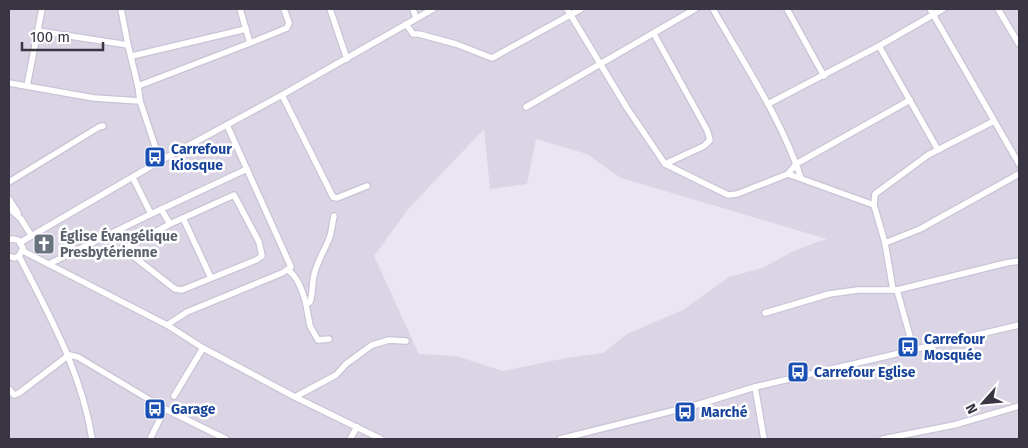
<svg xmlns="http://www.w3.org/2000/svg" width="1028" height="448" viewBox="0 0 1028 448" font-family="'Fira Sans',sans-serif">
  <style>
    .residential { fill: #dad4e4; fill-rule: evenodd }
    .lines { fill: none; stroke-linecap: round; stroke-linejoin: round }
    .minor-casing { stroke: #cac3d6; stroke-width: 8 }
    .minor { stroke: #fff; stroke-width: 5.5 }
    .labels { text-anchor: middle; stroke-width: 5; stroke-linejoin: round; paint-order: stroke }
    .transit-label { font-size: 14px; font-weight: bold; fill: #164399; stroke: #fff; text-anchor: start }
    .worship-label { font-size: 14px; font-weight: bold; fill: #5b616d; stroke: #fff; text-anchor: start }
  </style>
  <rect width="100%" height="100%" fill="#eae5f1"/>
  <path class="residential" d="M9 9H1019V439H9ZM484 129 490 189 527 184 536 139 587 154 621 178 827 239 814 243 792 252 762 268 729 277 683 310 627 334 603 353 566 358 503 371 456 356 419 354 374 256 409 208Z"/>
  <g class="lines">
    <g class="minor-casing">
      <g id="minor">
        <path d="M121 9 128 45 138 86 140 101 160 161"/>
        <path d="M330 9 347 59"/>
        <path d="M413 9 416 18"/>
        <path d="M567 9 627 108 665 164 728 195 737 194 788 174 796 164 910 100"/>
        <path d="M713 9C744 64 781 118 801 178"/>
        <path d="M787 9 824 76"/>
        <path d="M930 9 1019 164"/>
        <path d="M998 9 1019 44"/>
        <path d="M406 24 413 34H419L456 44 492 58 581 9"/>
        <path d="M38 31 128 45"/>
        <path d="M654 34 707 130 710 140 704 146 665 164"/>
        <path d="M250 43 287 28 289 23 284 9"/>
        <path d="M879 46 938 150"/>
        <path d="M132 56 246 29"/>
        <path d="M9 83 94 98 140 101"/>
        <path d="M27 86 42 9"/>
        <path d="M138 86 250 43 240 9"/>
        <path d="M282 95 333 197 337 198 367 186"/>
        <path d="M768 104 879 46 943 9"/>
        <path d="M526 107 695 9"/>
        <path d="M788 174 874 205"/>
        <path d="M133 178 151 214"/>
        <path d="M9 182 99 127 103 126"/>
        <path d="M9 199 18 213"/>
        <path d="M9 208 21 219 31 235"/>
        <path d="M161 209 170 224 124 249 175 289 182 290 256 260 262 256 259 242 234 195 170 224"/>
        <path d="M183 218 211 278"/>
        <path d="M9 240 12 239 18 240 23 248 19 256 14 258 9 256"/>
        <path d="M21 242 160 161 282 95 433 9"/>
        <path d="M885 243 920 229 1019 174"/>
        <path d="M23 251 167 325 203 348 295 397 381 439"/>
        <path d="M19 256C49 315 82 373 92 439"/>
        <path d="M49 264 151 214 247 169"/>
        <path d="M288 270C298 277 303 292 306 304L310 302C313 293 312 284 314 275 317 262 324 251 329 239 332 232 332 223 334 216"/>
        <path d="M897 290 1006 263 1019 261"/>
        <path d="M306 304 310 326 318 340 329 339"/>
        <path d="M765 313 829 294 858 290H893"/>
        <path d="M167 325 187 312 282 273 291 267 227 125"/>
        <path d="M914 351 897 290H893L885 243 874 205 875 194 928 155 994 121"/>
        <path d="M69 355 78 357 165 409 226 439"/>
        <path d="M755 387 764 439"/>
        <path d="M9 389 14 395 19 393 69 355"/>
        <path d="M174 396 203 348"/>
        <path d="M295 397 336 375 346 364 372 345 389 340 406 341"/>
        <path d="M150 439 165 409"/>
        <path d="M350 439 357 427"/>
        <path d="M560 439 700 404 755 387 1019 325"/>
        <path d="M883 439 954 425 1019 406"/>
      </g>
    </g>
    <use href="#minor" class="minor"/>
  </g>
  <defs>
    <g id="bus-square" transform="scale(1.125)"><rect x="-9" y="-9" width="18" height="18" rx="4" fill="#1a4fb4" stroke="#fff"/><path d="M-5-6H5V4H4V6H2V4H-2V6H-4V4H-5ZM-3.5-4V0h7V-4ZM-3.5 1.2v1.5H-2V1.2ZM2 1.2v1.5H3.5V1.2Z" fill="#fff"/></g>
    <g id="church-square" transform="scale(1.125)"><rect x="-9" y="-9" width="18" height="18" rx="4" fill="#6b7280" stroke="#fff"/><path d="M-1.2-6h2.4v3.5h3.3v2.4h-3.3V6h-2.4V-.1h-3.3v-2.4h3.3Z" fill="#fff"/></g>
  </defs>
  <g fill-rule="evenodd">
    <use href="#bus-square" x="155" y="157"/>
    <use href="#church-square" x="44" y="244"/>
    <use href="#bus-square" x="908" y="347"/>
    <use href="#bus-square" x="798" y="372"/>
    <use href="#bus-square" x="155" y="409"/>
    <use href="#bus-square" x="685" y="412"/>
  </g>
  <g class="labels">
    <g class="transit-label">
      <text x="171" y="154">Carrefour<tspan x="171" dy="16">Kiosque</tspan></text>
      <text x="924" y="344">Carrefour<tspan x="924" dy="16">Mosquée</tspan></text>
      <text x="814" y="377">Carrefour Eglise</text>
      <text x="171" y="414">Garage</text>
      <text x="701" y="417">Marché</text>
    </g>
    <g class="worship-label">
      <text x="60" y="241">Église Évangélique<tspan x="60" dy="16">Presbytérienne</tspan></text>
    </g>
  </g>
  <rect width="1028" height="448" fill="none" stroke="#393543" stroke-width="20"/>
  <g transform="translate(983 403) rotate(243)" stroke="#ffffff" stroke-width="4" paint-order="stroke">
  <path d="M0-4L9 19L0 12L-9 19Z" fill="#393543"/>
  <text y="-8" font-size="14" font-weight="bold" text-anchor="middle" fill="#393543">N</text>
  </g>
  <path d="M22 42v8h81v-8" fill="none" stroke="#393543" stroke-width="2.5"/>
  <text x="30" y="42" font-size="15" fill="#393543" stroke="#ffffff" stroke-width="4" paint-order="stroke">100 m</text>
</svg>
